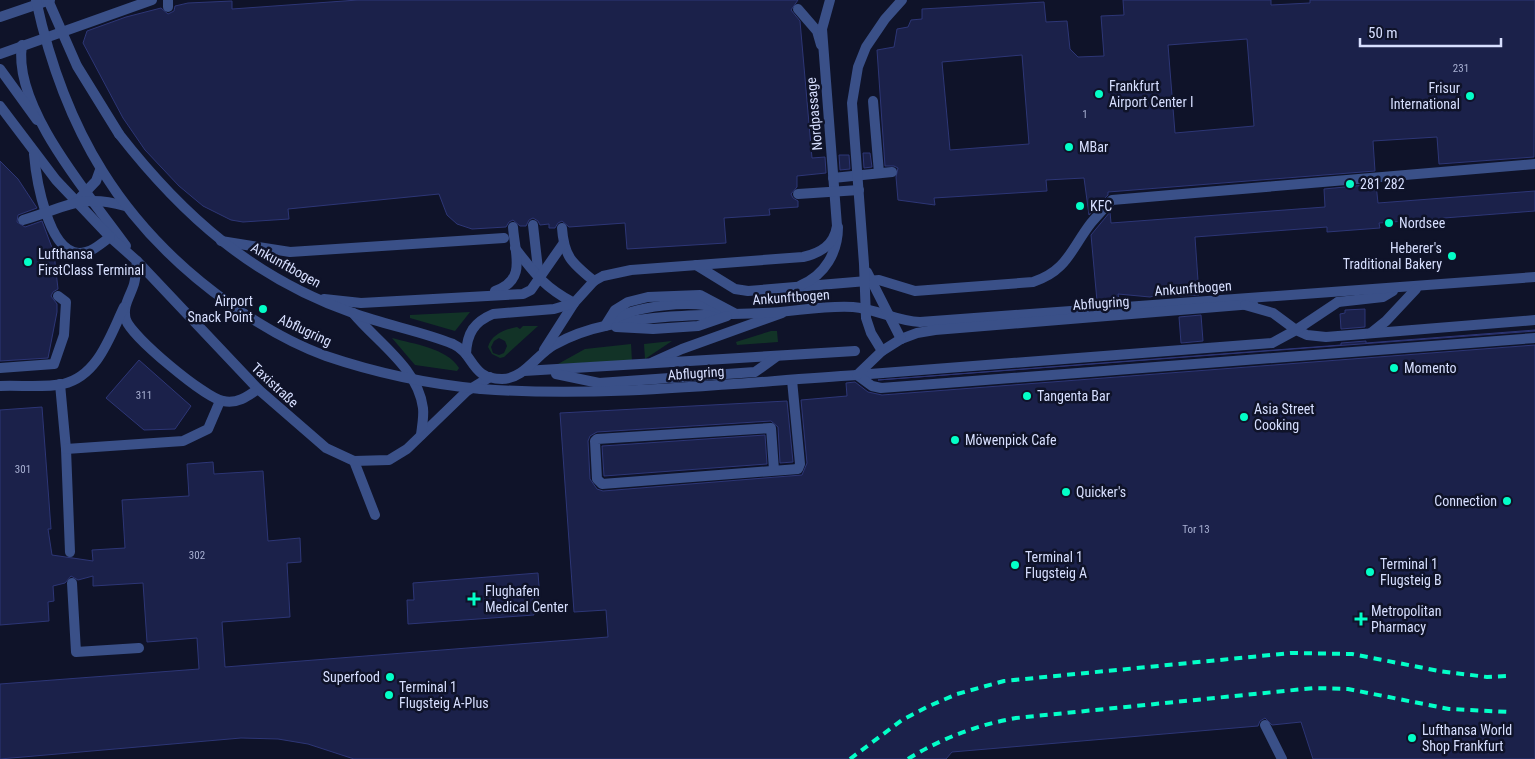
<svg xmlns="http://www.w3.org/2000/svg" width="1535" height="759" viewBox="0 0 1535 759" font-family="'Roboto Condensed',sans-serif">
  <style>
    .green { fill: #123327; fill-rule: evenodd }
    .building { fill: #1b214a; stroke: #2d3676; fill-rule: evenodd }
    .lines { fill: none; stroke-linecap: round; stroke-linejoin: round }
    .service { stroke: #3a5088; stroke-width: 10 }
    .minor { stroke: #3a5088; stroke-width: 10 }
    .tertiary { stroke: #3a5088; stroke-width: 10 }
    .rail { stroke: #03ffc8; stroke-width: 4; stroke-dasharray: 8 6; stroke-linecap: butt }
    .service-bridge { stroke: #3a5088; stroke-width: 10 }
    .minor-bridge { stroke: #3a5088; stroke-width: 10 }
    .poi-dot { fill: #03ffc8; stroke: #0f1329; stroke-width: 2 }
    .labels { text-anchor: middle; stroke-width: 5; stroke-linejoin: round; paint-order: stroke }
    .number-label { font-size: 11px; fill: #a8b0d2 }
    .poi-label { font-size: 14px; fill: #d7dfff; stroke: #0f1329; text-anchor: start }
    .street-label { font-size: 14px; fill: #d7dfff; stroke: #0f1329 }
  </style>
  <rect width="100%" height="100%" fill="#0f1329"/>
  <g class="green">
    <path d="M470 312 455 331 410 318V315Z"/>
    <path d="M523 326H538L504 357 500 358 492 354 488 347C491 335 505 329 517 327L520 329ZM499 338 505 341 507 346 504 353 499 355 493 353 491 347 494 341Z"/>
    <path d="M771 331H777L778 342 737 345 736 342Z"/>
    <path d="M392 338C413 344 447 348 459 368L457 371 415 365Z"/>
    <path d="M672 341 645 359 644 344Z"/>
    <path d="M631 344 632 361 558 364 585 349Z"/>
  </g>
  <g class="building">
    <path d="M358 0H798L791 10 800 21 812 158 825 157 826 173 797 176V187L791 194 793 198 798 201V207L769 209 770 215 724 218 726 243 627 249 625 223 569 227 562 221 558 223 555 228H549V224L540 225 538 221 533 218 529 220 526 226H520L513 220 509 222 506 227 472 229 457 224 447 215 439 194 288 209 289 219 243 222 231 220 203 206 179 186 145 150 123 118 83 43 87 31 126 17 161 8 168 14 174 11 175 6 188 3 232 1V9Z"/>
    <path d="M1123 0H1271V5L1310 3V0H1535L1534 157 1439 164 1437 137 1373 141 1375 171 1108 192V195L1089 215 1084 178 1046 180 1047 191 934 198 935 205 898 200 896 177 898 168 894 166H885L877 50 894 47 897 29 908 27 911 20 922 19V9L1044 2 1046 22 1067 21 1070 49 1078 57 1104 56 1101 16 1124 15ZM1247 39 1254 126 1175 133 1168 45ZM1022 55 1029 144 950 150 942 62Z"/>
    <path d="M863 153H870L872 167 864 168Z"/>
    <path d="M839 155H849L850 169 840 170Z"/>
    <path d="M0 161 18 179 37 208 18 215 17 222 25 227 42 221 54 253 58 289 53 292 51 296 57 304V312L48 358 0 361Z"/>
    <path d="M1376 184 1378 203 1535 191V211L1379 223 1380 228 1327 232V227L1195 237 1199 295 1178 296 1177 290 1150 297 1118 294 1119 299 1097 301 1091 235 1110 212 1111 223 1325 207 1324 189Z"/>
    <path d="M1365 309V327L1341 329 1340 314 1345 313V310Z"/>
    <path d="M1201 315 1203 341 1181 343 1179 317Z"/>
    <path d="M1535 330V331L878 380 1341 345V343L1366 341V343Z"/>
    <path d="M1535 345V759H1313L1301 722 1272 725 1265 718 1260 721 1258 726 952 752 946 759H354L308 744 278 739 241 738 0 759V684L199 669 197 638 147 642 143 583 93 586V576L78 580 71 576 65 583 53 586 54 601 48 602 49 621 0 625V410L42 407 51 529H48L52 555 93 561 92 550 125 548 122 500 189 496 187 464 213 462 214 474 263 471 268 541 300 538 301 562 287 563 290 617 222 622 225 667 608 637 606 610 574 612 560 413 787 401 793 462 780 463 778 427 771 421 597 432 590 436 588 441 590 479 597 489 603 491 802 475 807 463 801 400 847 396 846 383 855 382 868 392 882 395Z"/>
    <path d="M139 360 191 406 175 429 144 430 106 398Z"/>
    <path d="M765 435 767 464 604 476 602 446Z"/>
    <path d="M538 573 540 598H533L534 615 408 624 407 600H414L413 583Z"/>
  </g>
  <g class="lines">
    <g class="service">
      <path d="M168 0V7"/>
      <path d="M798 9 817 31 821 45"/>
      <path d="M22 45C12 107 91 197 126 246"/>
      <path d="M0 69 37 120"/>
      <path d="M873 101 879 173"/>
      <path d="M0 106 56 180 110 237 137 261 258 389 326 448 354 461 389 460 407 449 467 391 490 377"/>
      <path d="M34 154C36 178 48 252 79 253 91 253 101 244 110 237"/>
      <path d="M833 178 892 172"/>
      <path d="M533 225 539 278"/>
      <path d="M562 228C564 257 572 263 594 281"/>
      <path d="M221 241 290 252 504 238"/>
      <path d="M515 248C535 274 544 287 574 303"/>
      <path d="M137 261C136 268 136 277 134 284 130 297 122 306 126 320 132 337 205 398 223 401 237 404 247 397 258 389"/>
      <path d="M696 265 735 289 748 291 879 280 915 291 1033 282C1067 271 1071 249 1091 223 1098 215 1105 207 1112 200L1535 164"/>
      <path d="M801 285C825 275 838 252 838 227"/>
      <path d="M495 291C527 280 515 255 513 227"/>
      <path d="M324 299 361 303 523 294 531 290 563 244"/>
      <path d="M1338 302 1383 297 1393 291"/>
      <path d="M353 313C377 342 418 368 423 408 424 417 422 426 421 435"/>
      <path d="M653 362 682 349 782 313"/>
      <path d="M0 368 54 364 64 335 66 302 58 296"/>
      <path d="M524 371 855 351"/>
      <path d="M556 374 599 383 755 372 776 357"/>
      <path d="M857 375 1272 343 1296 330 1307 335 1326 337 1535 320"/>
      <path d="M857 375 872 386 881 388 1535 338"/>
      <path d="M60 384 66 449 70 552"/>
      <path d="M0 386C20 385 43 388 63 384 98 376 110 336 124 307"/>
      <path d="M66 449 183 441 208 429 220 401"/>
      <path d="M354 461 375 515"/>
      <path d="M774 470 771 428 597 439 595 441 597 479 602 484 798 469 800 464 792 380"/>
      <path d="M72 583 76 652 139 648"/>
      <path d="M1265 725 1282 759"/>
    </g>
    <g class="minor">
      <path d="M119 134C183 216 253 278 353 313 385 325 421 331 453 344 475 354 470 379 502 379 524 379 536 355 554 345 571 335 590 329 609 325 660 314 711 315 763 313 793 312 824 305 853 307 876 309 897 321 920 322L1535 277"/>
      <path d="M610 322C633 305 692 300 719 308"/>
      <path d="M605 326 615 310 628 302 648 297 700 295 734 313"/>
      <path d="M616 327 653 329 698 326 727 316"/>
      <path d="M901 339 917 333 935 330 1253 304"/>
      <path d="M544 350 574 303 594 281 603 276 631 270 803 257C821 253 834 245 837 226L822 29 830 0"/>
      <path d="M466 354C467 333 474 322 493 314L554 309 574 303"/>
      <path d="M481 389C607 398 732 383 857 375"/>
    </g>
    <g class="tertiary">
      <path d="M0 17 50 0"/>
      <path d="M0 54 152 0"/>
    </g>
    <g class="rail">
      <path d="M850 759 902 720 929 706 957 694 1004 681 1291 653 1352 654 1439 671 1487 677 1506 676"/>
      <path d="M908 759C942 738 977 725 1016 718L1314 688 1348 689 1449 709 1509 712"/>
    </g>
    <g class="service-bridge">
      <path d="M798 194 859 190"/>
      <path d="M77 201 96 181 100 170"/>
      <path d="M23 220C65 208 80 193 125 206"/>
      <path d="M867 272 901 339"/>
      <path d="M1245 305 1273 313 1296 330 1338 302"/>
      <path d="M1371 333 1386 321 1416 289"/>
      <path d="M882 351 871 333 866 318 864 264 852 103 858 67 866 47 885 19 902 0"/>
    </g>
    <g class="minor-bridge">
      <path d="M36 0C64 129 121 227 230 304 260 325 292 344 326 356 376 373 428 384 481 389"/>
      <path d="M48 0 77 66 119 134"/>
      <path d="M857 375 882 351 901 339"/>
    </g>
  </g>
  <g class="poi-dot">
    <circle cx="1099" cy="94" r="5"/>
    <circle cx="1470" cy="96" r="5"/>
    <circle cx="1069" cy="147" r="5"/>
    <circle cx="1350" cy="184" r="5"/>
    <circle cx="1080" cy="206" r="5"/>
    <circle cx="1389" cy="223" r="5"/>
    <circle cx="1452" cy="256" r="5"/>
    <circle cx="28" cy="262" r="5"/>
    <circle cx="263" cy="309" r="5"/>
    <circle cx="1394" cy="368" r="5"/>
    <circle cx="1027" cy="396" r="5"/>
    <circle cx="1244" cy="417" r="5"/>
    <circle cx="955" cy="440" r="5"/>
    <circle cx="1066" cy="492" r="5"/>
    <circle cx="1507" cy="501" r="5"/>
    <circle cx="1015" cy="565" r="5"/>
    <circle cx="1370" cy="572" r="5"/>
    <path d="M471.5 591.5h5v5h5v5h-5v5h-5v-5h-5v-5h5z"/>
    <path d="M1358.5 611.5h5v5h5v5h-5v5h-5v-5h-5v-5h5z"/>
    <circle cx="390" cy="677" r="5"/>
    <circle cx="389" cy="695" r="5"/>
    <circle cx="1412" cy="738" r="5"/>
  </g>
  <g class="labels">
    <g class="number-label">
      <text x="1461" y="72">231</text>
      <text x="1085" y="118">1</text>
      <text x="144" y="399">311</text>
      <text x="23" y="473">301</text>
      <text x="1196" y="533">Tor 13</text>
      <text x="197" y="559">302</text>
    </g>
    <g class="poi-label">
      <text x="1109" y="91">Frankfurt<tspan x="1109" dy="16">Airport Center I</tspan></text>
      <text x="1460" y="93" text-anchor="end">Frisur<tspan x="1460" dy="16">International</tspan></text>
      <text x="1079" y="152">MBar</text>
      <text x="1360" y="189">281 282</text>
      <text x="1090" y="211">KFC</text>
      <text x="1399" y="228">Nordsee</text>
      <text x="1442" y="253" text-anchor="end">Heberer's<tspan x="1442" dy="16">Traditional Bakery</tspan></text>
      <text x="38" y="259">Lufthansa<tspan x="38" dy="16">FirstClass Terminal</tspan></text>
      <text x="253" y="306" text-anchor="end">Airport<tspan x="253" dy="16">Snack Point</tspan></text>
      <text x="1404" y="373">Momento</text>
      <text x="1037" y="401">Tangenta Bar</text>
      <text x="1254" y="414">Asia Street<tspan x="1254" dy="16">Cooking</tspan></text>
      <text x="965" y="445">Möwenpick Cafe</text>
      <text x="1076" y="497">Quicker's</text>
      <text x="1497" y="506" text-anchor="end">Connection</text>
      <text x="1025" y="562">Terminal 1<tspan x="1025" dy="16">Flugsteig A</tspan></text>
      <text x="1380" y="569">Terminal 1<tspan x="1380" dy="16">Flugsteig B</tspan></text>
      <text x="485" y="596">Flughafen<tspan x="485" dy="16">Medical Center</tspan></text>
      <text x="1371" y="616">Metropolitan<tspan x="1371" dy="16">Pharmacy</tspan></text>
      <text x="380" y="682" text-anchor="end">Superfood</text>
      <text x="399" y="692">Terminal 1<tspan x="399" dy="16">Flugsteig A-Plus</tspan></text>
      <text x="1422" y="735">Lufthansa World<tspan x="1422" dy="16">Shop Frankfurt</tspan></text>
    </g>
    <g class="street-label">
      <text transform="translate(814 114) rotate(-95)" y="5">Nordpassage</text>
      <text transform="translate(286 265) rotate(29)" y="5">Ankunftbogen</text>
      <text transform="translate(1193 288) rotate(-4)" y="5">Ankunftbogen</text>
      <text transform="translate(791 297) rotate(-4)" y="5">Ankunftbogen</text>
      <text transform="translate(1101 303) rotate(-4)" y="5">Abflugring</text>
      <text transform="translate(305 330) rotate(25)" y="5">Abflugring</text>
      <text transform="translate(696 373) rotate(-4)" y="5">Abflugring</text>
      <text transform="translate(275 385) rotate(43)" y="5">Taxistraße</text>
    </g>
  </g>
  <path d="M1360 38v8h141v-8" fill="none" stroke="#d7dfff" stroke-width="2.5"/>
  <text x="1368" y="38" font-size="15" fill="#d7dfff" stroke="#0f1329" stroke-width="4" paint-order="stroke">50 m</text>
</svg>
